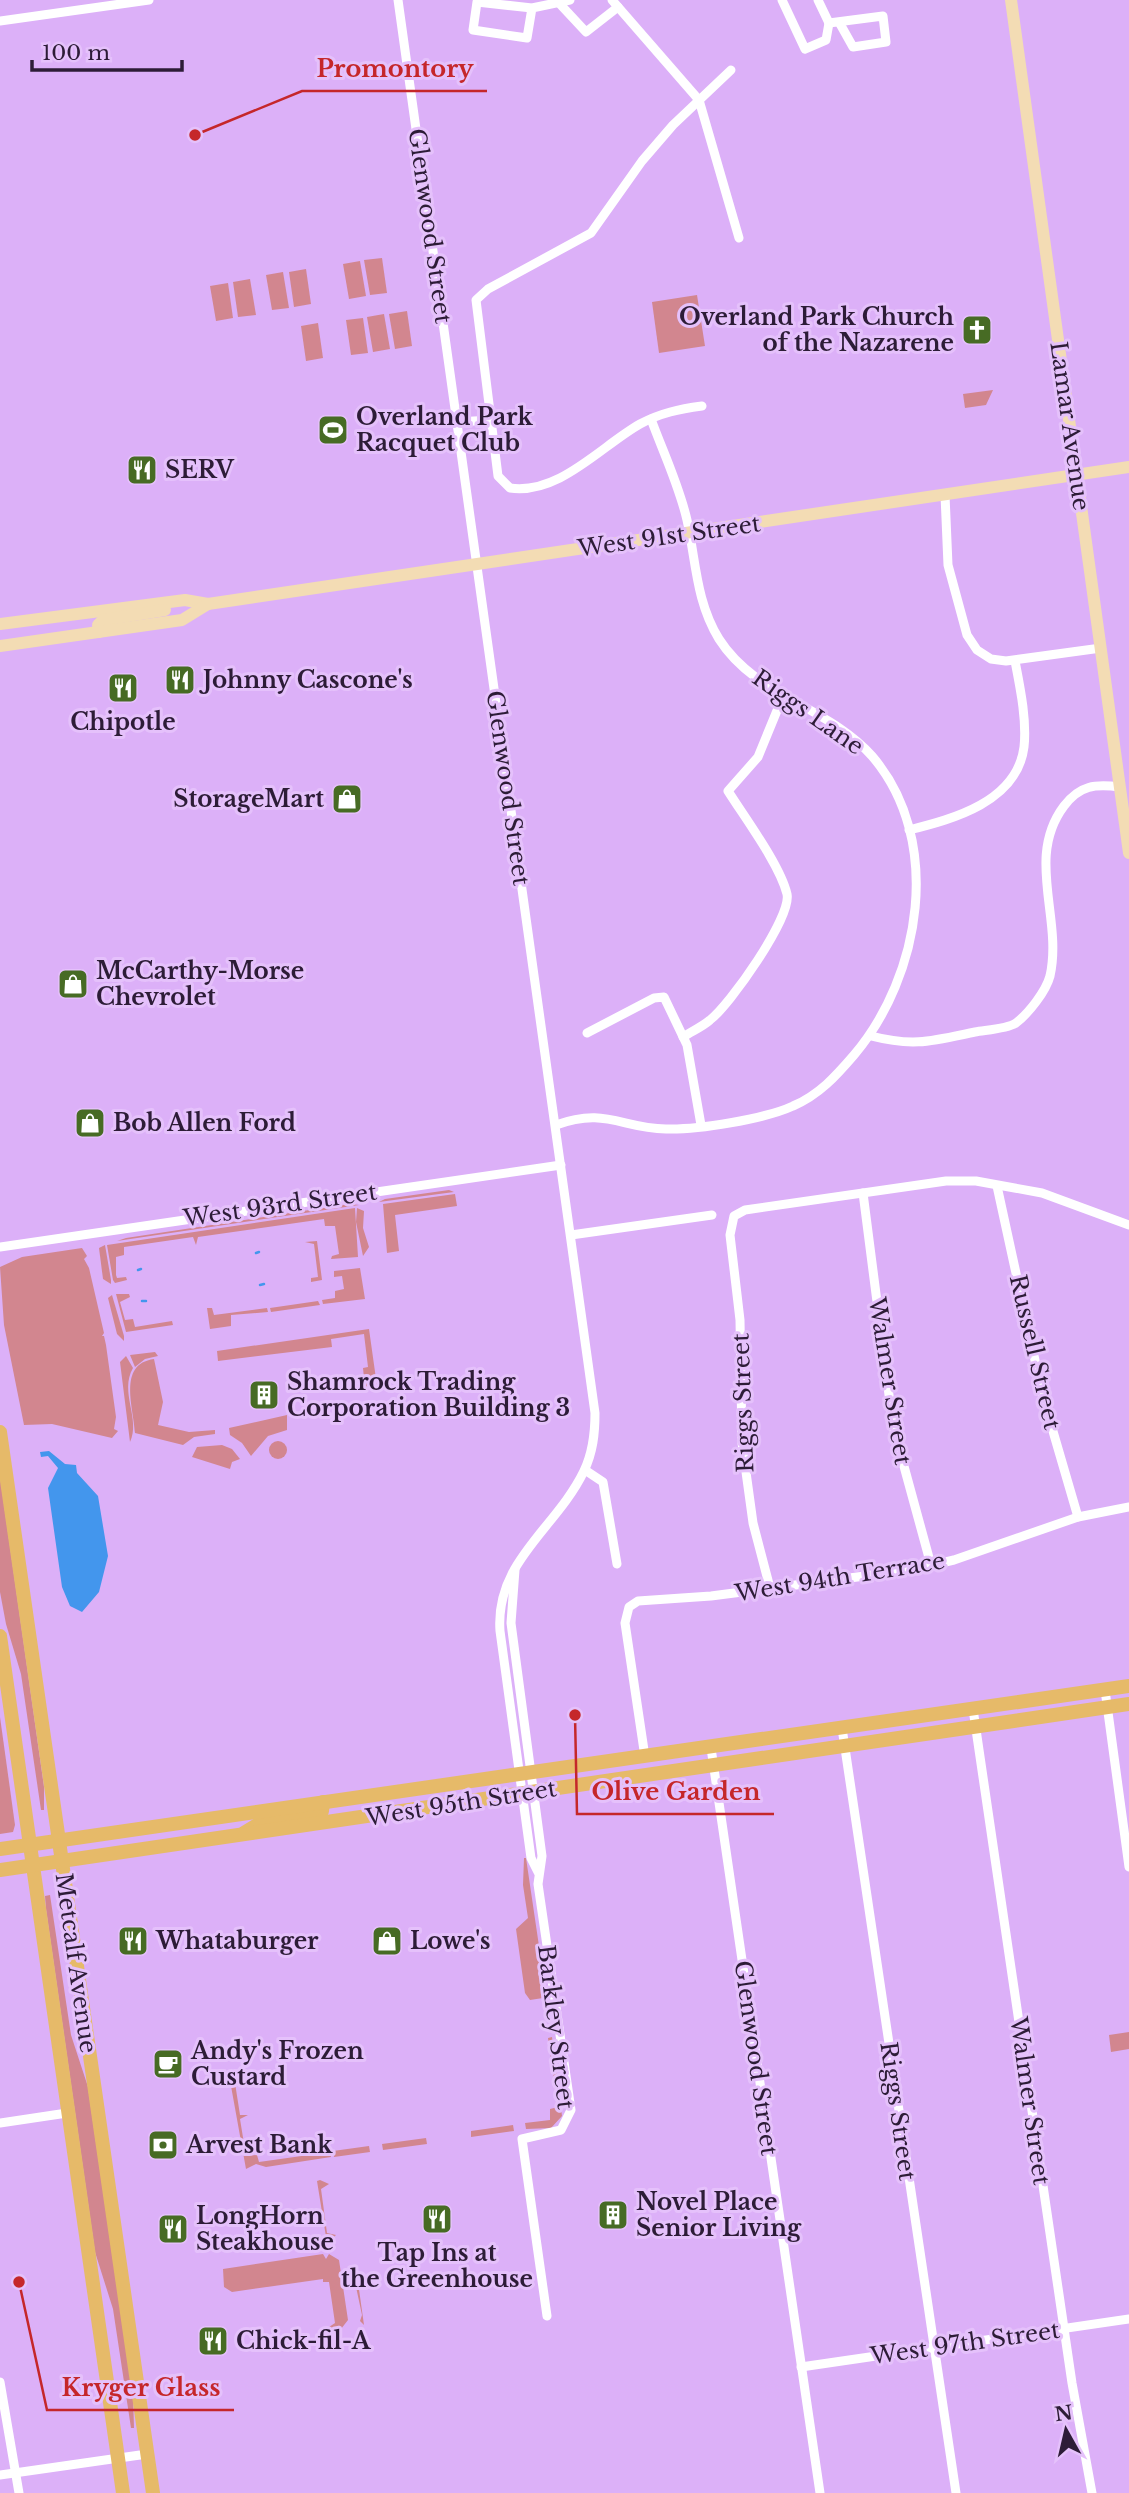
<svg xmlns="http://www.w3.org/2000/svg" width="1129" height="2493" viewBox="0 0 1129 2493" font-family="'Libre Baskerville',serif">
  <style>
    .green { fill: #d2868f }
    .water { fill: #4396ed }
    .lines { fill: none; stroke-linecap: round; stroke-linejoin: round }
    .stream { stroke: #4396ed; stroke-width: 2.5 }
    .street { stroke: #fff; stroke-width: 9 }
    .secondary { stroke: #f3dcb4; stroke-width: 12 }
    .primary { stroke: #e6ba69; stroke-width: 14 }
    .labels { text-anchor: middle; stroke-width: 6; stroke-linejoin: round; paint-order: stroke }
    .street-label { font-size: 23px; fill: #2d1c37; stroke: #e5c1fb }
    .poi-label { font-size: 23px; font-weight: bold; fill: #2d1c37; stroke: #e5c1fb; text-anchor: start }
    .leader { fill: none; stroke: #c5272a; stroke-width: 2.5 }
    .callout-dot { fill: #c5272a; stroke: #e5c1fb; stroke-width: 2.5 }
    .callout-label { font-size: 24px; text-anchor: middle; font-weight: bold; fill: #c5272a; stroke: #e5c1fb; stroke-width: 6; stroke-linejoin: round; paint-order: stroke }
  </style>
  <rect width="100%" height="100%" fill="#dcb0f8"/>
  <g class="green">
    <path d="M382 258 387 293 370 295 364 260Z"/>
    <path d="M360 261 366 296 349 299 343 264Z"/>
    <path d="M306 269 311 304 294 307 289 272Z"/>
    <path d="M283 272 289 308 272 310 266 275Z"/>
    <path d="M250 279 256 315 238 317 233 282Z"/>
    <path d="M228 283 233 318 216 321 210 286Z"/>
    <path d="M697 295 705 346 659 353 652 302Z"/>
    <path d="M407 311 412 346 395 349 389 314Z"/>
    <path d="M384 314 390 349 373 352 367 317Z"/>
    <path d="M363 318 368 353 351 355 346 320Z"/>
    <path d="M318 323 323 358 306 361 301 326Z"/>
    <path d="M993 390 986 405 965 408 963 394Z"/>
    <path d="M449 1190 454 1192 379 1202 385 1199Z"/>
    <path d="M455 1194 457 1206 395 1215 399 1251 387 1253 383 1204Z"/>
    <path d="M349 1204 359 1205 117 1241 126 1238Z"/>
    <path d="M355 1208 358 1257 331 1259 332 1256 339 1254 335 1226H325L324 1219 198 1237 196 1245 193 1237 124 1247V1255L116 1257V1275L117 1278 126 1277 127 1280 115 1283 113 1280 107 1245Z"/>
    <path d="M357 1208 364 1211 363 1228 369 1247 363 1256 356 1222Z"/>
    <path d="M317 1241 322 1280 311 1282V1278L318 1277 314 1244 305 1242Z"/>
    <path d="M105 1245 111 1280V1284L103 1279 99 1248Z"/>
    <path d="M82 1248 87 1256 84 1259 89 1268 104 1333 102 1336H104L106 1345 116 1417 114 1429 118 1431 112 1438 52 1424 24 1425 4 1325 0 1267 22 1257Z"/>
    <path d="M360 1268 365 1299 323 1304 322 1300 335 1298V1291L344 1289 342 1276 334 1277V1271Z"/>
    <path d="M116 1294H129L130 1297 120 1302 125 1320 133 1319 135 1327 172 1321 173 1325 126 1332Z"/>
    <path d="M112 1295 124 1336V1341L117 1334 108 1298Z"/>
    <path d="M318 1301 320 1305 271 1312 270 1308Z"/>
    <path d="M207 1308H212L214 1315 267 1308 268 1312 231 1315V1326L210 1329Z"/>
    <path d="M369 1329 377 1386 365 1388 363 1368 368 1367 364 1334 331 1339 332 1347 218 1361 217 1351Z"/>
    <path d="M155 1352 158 1356 145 1359 135 1367 130 1355Z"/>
    <path d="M126 1356 133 1368C119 1392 141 1419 130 1442L120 1362Z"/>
    <path d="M154 1359 163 1402 158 1425 189 1432 215 1430V1434L194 1437 183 1445 135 1433C134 1408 117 1364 154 1359Z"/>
    <path d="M287 1415V1430L268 1436 251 1456 242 1443 230 1435 229 1428Z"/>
    <circle cx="278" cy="1450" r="9"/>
    <path d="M222 1445 232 1449 240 1459 232 1462 230 1469 192 1457 197 1447Z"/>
    <path d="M0 1476 44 1787V1810H41L21 1674 6 1624 0 1592Z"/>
    <path d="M0 1717 15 1825 13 1832 0 1834Z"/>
    <path d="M524 1858H526L544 1980 542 1987 546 1990 543 1998 530 2000 525 1993 516 1929 528 1918 523 1885Z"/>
    <path d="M50 1895 71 2035 88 2087 133 2397 134 2428H131L113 2309 95 2252 46 1909 45 1896Z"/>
    <path d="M1129 2032V2049L1111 2052 1109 2035Z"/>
    <path d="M552 2037 562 2116 551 2128 526 2129 525 2123 550 2120V2109L558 2107 548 2038Z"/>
    <path d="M241 2078 243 2081 235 2083 240 2115H248L240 2119 246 2156 257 2155 259 2162 330 2152 331 2157 266 2167 256 2164 246 2169 231 2086 234 2081Z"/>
    <path d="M513 2125 514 2131 471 2137V2131Z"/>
    <path d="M426 2138 427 2144 383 2150 382 2144Z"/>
    <path d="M369 2146 370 2152 334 2157 333 2151Z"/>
    <path d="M320 2180 329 2184 321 2189 327 2233 336 2235 327 2243 317 2181Z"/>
    <path d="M323 2254 326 2259 329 2254 339 2260 348 2320 341 2329 332 2330 329 2327 335 2323 329 2282H323V2279L232 2292 224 2287 223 2269Z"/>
    <path d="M352 2268H356L364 2325 360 2321 362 2315Z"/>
  </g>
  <path class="water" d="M49 1451 65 1464 76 1465 77 1473 98 1496 108 1556 99 1592 82 1612 70 1606 62 1587 48 1488 58 1468 48 1456 41 1457 40 1452Z"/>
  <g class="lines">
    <g class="stream">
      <path d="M256 1253 259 1252"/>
      <path d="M138 1270 141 1269"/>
      <path d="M260 1285 264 1284"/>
      <path d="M142 1301H146"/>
    </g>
    <g class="street">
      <path d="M398 0 595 1413C595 1434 593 1452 584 1471 556 1529 495 1561 500 1631L531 1858 538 1872"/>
      <path d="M612 0 699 100 739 238"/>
      <path d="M782 0 805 49 826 40 829 23"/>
      <path d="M818 0 829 23"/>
      <path d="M558 2 586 32 618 7"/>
      <path d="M532 8 527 38 473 30 477 2 532 8 570 0"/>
      <path d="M0 21 149 0"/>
      <path d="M829 23 883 16 886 42 853 47 839 22"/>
      <path d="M702 406C680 409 660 413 640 424 601 446 559 495 510 488L498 476 476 300 488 289 591 233 642 161 673 125 731 70"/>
      <path d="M457 422 491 420"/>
      <path d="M945 495 948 565 967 635 977 650 991 659 1006 661 1101 648"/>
      <path d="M909 830C953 819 1017 802 1024 747 1027 720 1020 687 1015 661"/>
      <path d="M587 1033 654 998 664 997 687 1045 701 1125"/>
      <path d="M871 1036C914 1047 932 1041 975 1032 986 1030 1007 1029 1016 1023 1029 1013 1046 991 1050 976 1063 918 1025 858 1064 806 1080 785 1095 784 1120 787"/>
      <path d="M683 1037C692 1031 702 1027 710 1020 729 1006 792 917 787 894 780 865 745 818 728 791L758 757 783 696"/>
      <path d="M556 1125C605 1107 621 1128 666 1129 697 1130 765 1119 793 1106 819 1095 836 1076 854 1055 921 976 944 840 872 756 829 707 755 696 719 639 696 602 696 561 687 520 679 485 663 452 651 419"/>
      <path d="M997 1186 1043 1397 1078 1517"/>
      <path d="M863 1193 893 1426 931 1565"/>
      <path d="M571 1235 712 1215"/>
      <path d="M0 1247 561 1165"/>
      <path d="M585 1470 603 1482 617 1564"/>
      <path d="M515 1570 511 1623 542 1856 538 1884 571 2110 561 2130 522 2139 547 2316"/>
      <path d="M770 1588 753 1523 742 1443 740 1320 730 1235 734 1216 745 1210 946 1181H976L1042 1193 1129 1225"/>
      <path d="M1105 1690 1129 1867"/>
      <path d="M973 1709 1072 2383 1092 2493"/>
      <path d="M842 1728 956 2493"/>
      <path d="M711 1748 820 2493"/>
      <path d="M645 1757 625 1623 629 1607 638 1601 711 1596 911 1570 954 1560 1078 1517 1129 1507"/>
      <path d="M0 2123 67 2113"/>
      <path d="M801 2367 1129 2319"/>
      <path d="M0 2382 19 2493"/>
      <path d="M0 2475 147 2454"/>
    </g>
    <g class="secondary">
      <path d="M1011 0 1129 853"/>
      <path d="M0 624 185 600 208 604 1129 467"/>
      <path d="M99 632 98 625 103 620 165 610"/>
      <path d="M0 646 182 620 208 604"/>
    </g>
    <g class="primary">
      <path d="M0 1432 153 2493"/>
      <path d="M0 1636 123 2493"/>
      <path d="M244 1833 262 1822 322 1811 323 1802"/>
      <path d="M0 1849 1129 1686"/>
      <path d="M0 1870 1129 1704"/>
    </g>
  </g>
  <defs>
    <g id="church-square" transform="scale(1.575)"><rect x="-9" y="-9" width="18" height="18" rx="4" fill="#476b24" stroke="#e5c1fb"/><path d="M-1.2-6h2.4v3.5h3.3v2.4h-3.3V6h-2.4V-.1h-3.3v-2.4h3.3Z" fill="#fff"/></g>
    <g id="stadium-square" transform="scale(1.575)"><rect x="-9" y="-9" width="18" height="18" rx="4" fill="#476b24" stroke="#e5c1fb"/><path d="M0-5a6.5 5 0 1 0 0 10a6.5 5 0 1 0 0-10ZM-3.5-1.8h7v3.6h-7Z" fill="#fff"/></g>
    <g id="restaurant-square" transform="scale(1.575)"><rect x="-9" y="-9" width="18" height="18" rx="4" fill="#476b24" stroke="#e5c1fb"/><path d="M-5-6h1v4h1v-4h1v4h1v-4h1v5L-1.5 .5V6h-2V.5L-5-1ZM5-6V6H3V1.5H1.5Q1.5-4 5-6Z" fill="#fff"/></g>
    <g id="shop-square" transform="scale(1.575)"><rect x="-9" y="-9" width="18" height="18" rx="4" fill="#476b24" stroke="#e5c1fb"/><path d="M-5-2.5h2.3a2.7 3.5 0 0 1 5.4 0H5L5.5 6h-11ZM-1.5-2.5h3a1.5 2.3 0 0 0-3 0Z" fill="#fff"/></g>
    <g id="building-square" transform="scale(1.575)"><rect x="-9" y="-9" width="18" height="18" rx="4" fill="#476b24" stroke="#e5c1fb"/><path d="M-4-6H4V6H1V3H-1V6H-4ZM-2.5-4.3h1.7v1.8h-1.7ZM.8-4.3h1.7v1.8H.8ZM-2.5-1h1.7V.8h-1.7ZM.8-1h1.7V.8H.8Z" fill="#fff"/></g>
    <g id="cafe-square" transform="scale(1.575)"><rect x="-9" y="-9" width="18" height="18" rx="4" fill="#476b24" stroke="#e5c1fb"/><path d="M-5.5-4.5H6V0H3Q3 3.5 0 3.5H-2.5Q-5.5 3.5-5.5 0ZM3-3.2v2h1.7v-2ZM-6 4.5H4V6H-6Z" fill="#fff"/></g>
    <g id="bank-square" transform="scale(1.575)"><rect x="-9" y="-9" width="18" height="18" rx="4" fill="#476b24" stroke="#e5c1fb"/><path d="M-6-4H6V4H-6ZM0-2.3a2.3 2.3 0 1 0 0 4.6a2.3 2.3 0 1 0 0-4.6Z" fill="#fff"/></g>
  </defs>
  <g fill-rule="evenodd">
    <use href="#church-square" x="977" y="330"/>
    <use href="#stadium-square" x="333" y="430"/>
    <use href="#restaurant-square" x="142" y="470"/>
    <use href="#restaurant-square" x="180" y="680"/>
    <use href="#restaurant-square" x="123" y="688"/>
    <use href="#shop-square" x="347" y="799"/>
    <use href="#shop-square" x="73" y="984"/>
    <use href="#shop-square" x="90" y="1123"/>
    <use href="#building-square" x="264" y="1395"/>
    <use href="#restaurant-square" x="133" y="1941"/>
    <use href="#shop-square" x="387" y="1941"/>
    <use href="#cafe-square" x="168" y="2064"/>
    <use href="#bank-square" x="163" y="2145"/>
    <use href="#building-square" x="613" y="2215"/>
    <use href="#restaurant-square" x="437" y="2219"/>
    <use href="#restaurant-square" x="173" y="2229"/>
    <use href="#restaurant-square" x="213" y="2341"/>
  </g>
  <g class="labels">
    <g class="street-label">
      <text transform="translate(430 226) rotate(82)" y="8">Glenwood Street</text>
      <text transform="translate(1070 426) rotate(82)" y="8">Lamar Avenue</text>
      <text transform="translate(669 536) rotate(-8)" y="8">West 91st Street</text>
      <text transform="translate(808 712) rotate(35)" y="8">Riggs Lane</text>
      <text transform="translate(508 788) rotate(82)" y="8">Glenwood Street</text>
      <text transform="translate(280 1205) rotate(-8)" y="8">West 93rd Street</text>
      <text transform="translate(1035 1352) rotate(77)" y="8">Russell Street</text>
      <text transform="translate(890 1381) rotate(81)" y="8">Walmer Street</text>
      <text transform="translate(743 1403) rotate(-92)" y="8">Riggs Street</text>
      <text transform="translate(840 1577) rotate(-9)" y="8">West 94th Terrace</text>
      <text transform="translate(461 1803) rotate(-9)" y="8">West 95th Street</text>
      <text transform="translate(76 1963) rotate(82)" y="8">Metcalf Avenue</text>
      <text transform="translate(556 2027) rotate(83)" y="8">Barkley Street</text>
      <text transform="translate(756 2058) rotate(82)" y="8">Glenwood Street</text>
      <text transform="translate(1030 2101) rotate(82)" y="8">Walmer Street</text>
      <text transform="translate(898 2111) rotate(82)" y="8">Riggs Street</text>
      <text transform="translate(965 2343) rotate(-8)" y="8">West 97th Street</text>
    </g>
    <g class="poi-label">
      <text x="954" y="325" text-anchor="end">Overland Park Church<tspan x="954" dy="26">of the Nazarene</tspan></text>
      <text x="356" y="425">Overland Park<tspan x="356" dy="26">Racquet Club</tspan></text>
      <text x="165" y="478">SERV</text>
      <text x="203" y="688">Johnny Cascone's</text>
      <text x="123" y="730" text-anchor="middle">Chipotle</text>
      <text x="324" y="807" text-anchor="end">StorageMart</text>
      <text x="96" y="979">McCarthy-Morse<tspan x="96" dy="26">Chevrolet</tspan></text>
      <text x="113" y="1131">Bob Allen Ford</text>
      <text x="287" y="1390">Shamrock Trading<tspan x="287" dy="26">Corporation Building 3</tspan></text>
      <text x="156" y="1949">Whataburger</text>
      <text x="410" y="1949">Lowe's</text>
      <text x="191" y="2059">Andy's Frozen<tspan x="191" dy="26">Custard</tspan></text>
      <text x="186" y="2153">Arvest Bank</text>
      <text x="636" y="2210">Novel Place<tspan x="636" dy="26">Senior Living</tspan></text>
      <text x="196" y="2224">LongHorn<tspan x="196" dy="26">Steakhouse</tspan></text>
      <text x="437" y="2261" text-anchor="middle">Tap Ins at<tspan x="437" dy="26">the Greenhouse</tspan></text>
      <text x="236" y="2349">Chick-fil-A</text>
    </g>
  </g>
  <path class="leader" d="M195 135L302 91H487M575 1715L577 1814H774M19 2282L47 2410H234"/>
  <g class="callout-dot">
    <circle cx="195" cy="135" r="7"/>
    <circle cx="575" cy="1715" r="7"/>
    <circle cx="19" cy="2282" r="7"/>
  </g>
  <g class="callout-label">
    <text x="395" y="77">Promontory</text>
    <text x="676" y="1800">Olive Garden</text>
    <text x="141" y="2396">Kryger Glass</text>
  </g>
  <g transform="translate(1066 2430) rotate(352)" stroke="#e5c1fb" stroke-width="5" paint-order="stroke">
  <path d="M0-5L12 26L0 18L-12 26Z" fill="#2d1c37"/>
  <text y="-10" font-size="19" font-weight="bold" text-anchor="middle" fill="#2d1c37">N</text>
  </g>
  <path d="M32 60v10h150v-10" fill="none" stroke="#2d1c37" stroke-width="3.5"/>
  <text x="42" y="60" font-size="21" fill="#2d1c37" stroke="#e5c1fb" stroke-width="5" paint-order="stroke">100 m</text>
</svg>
